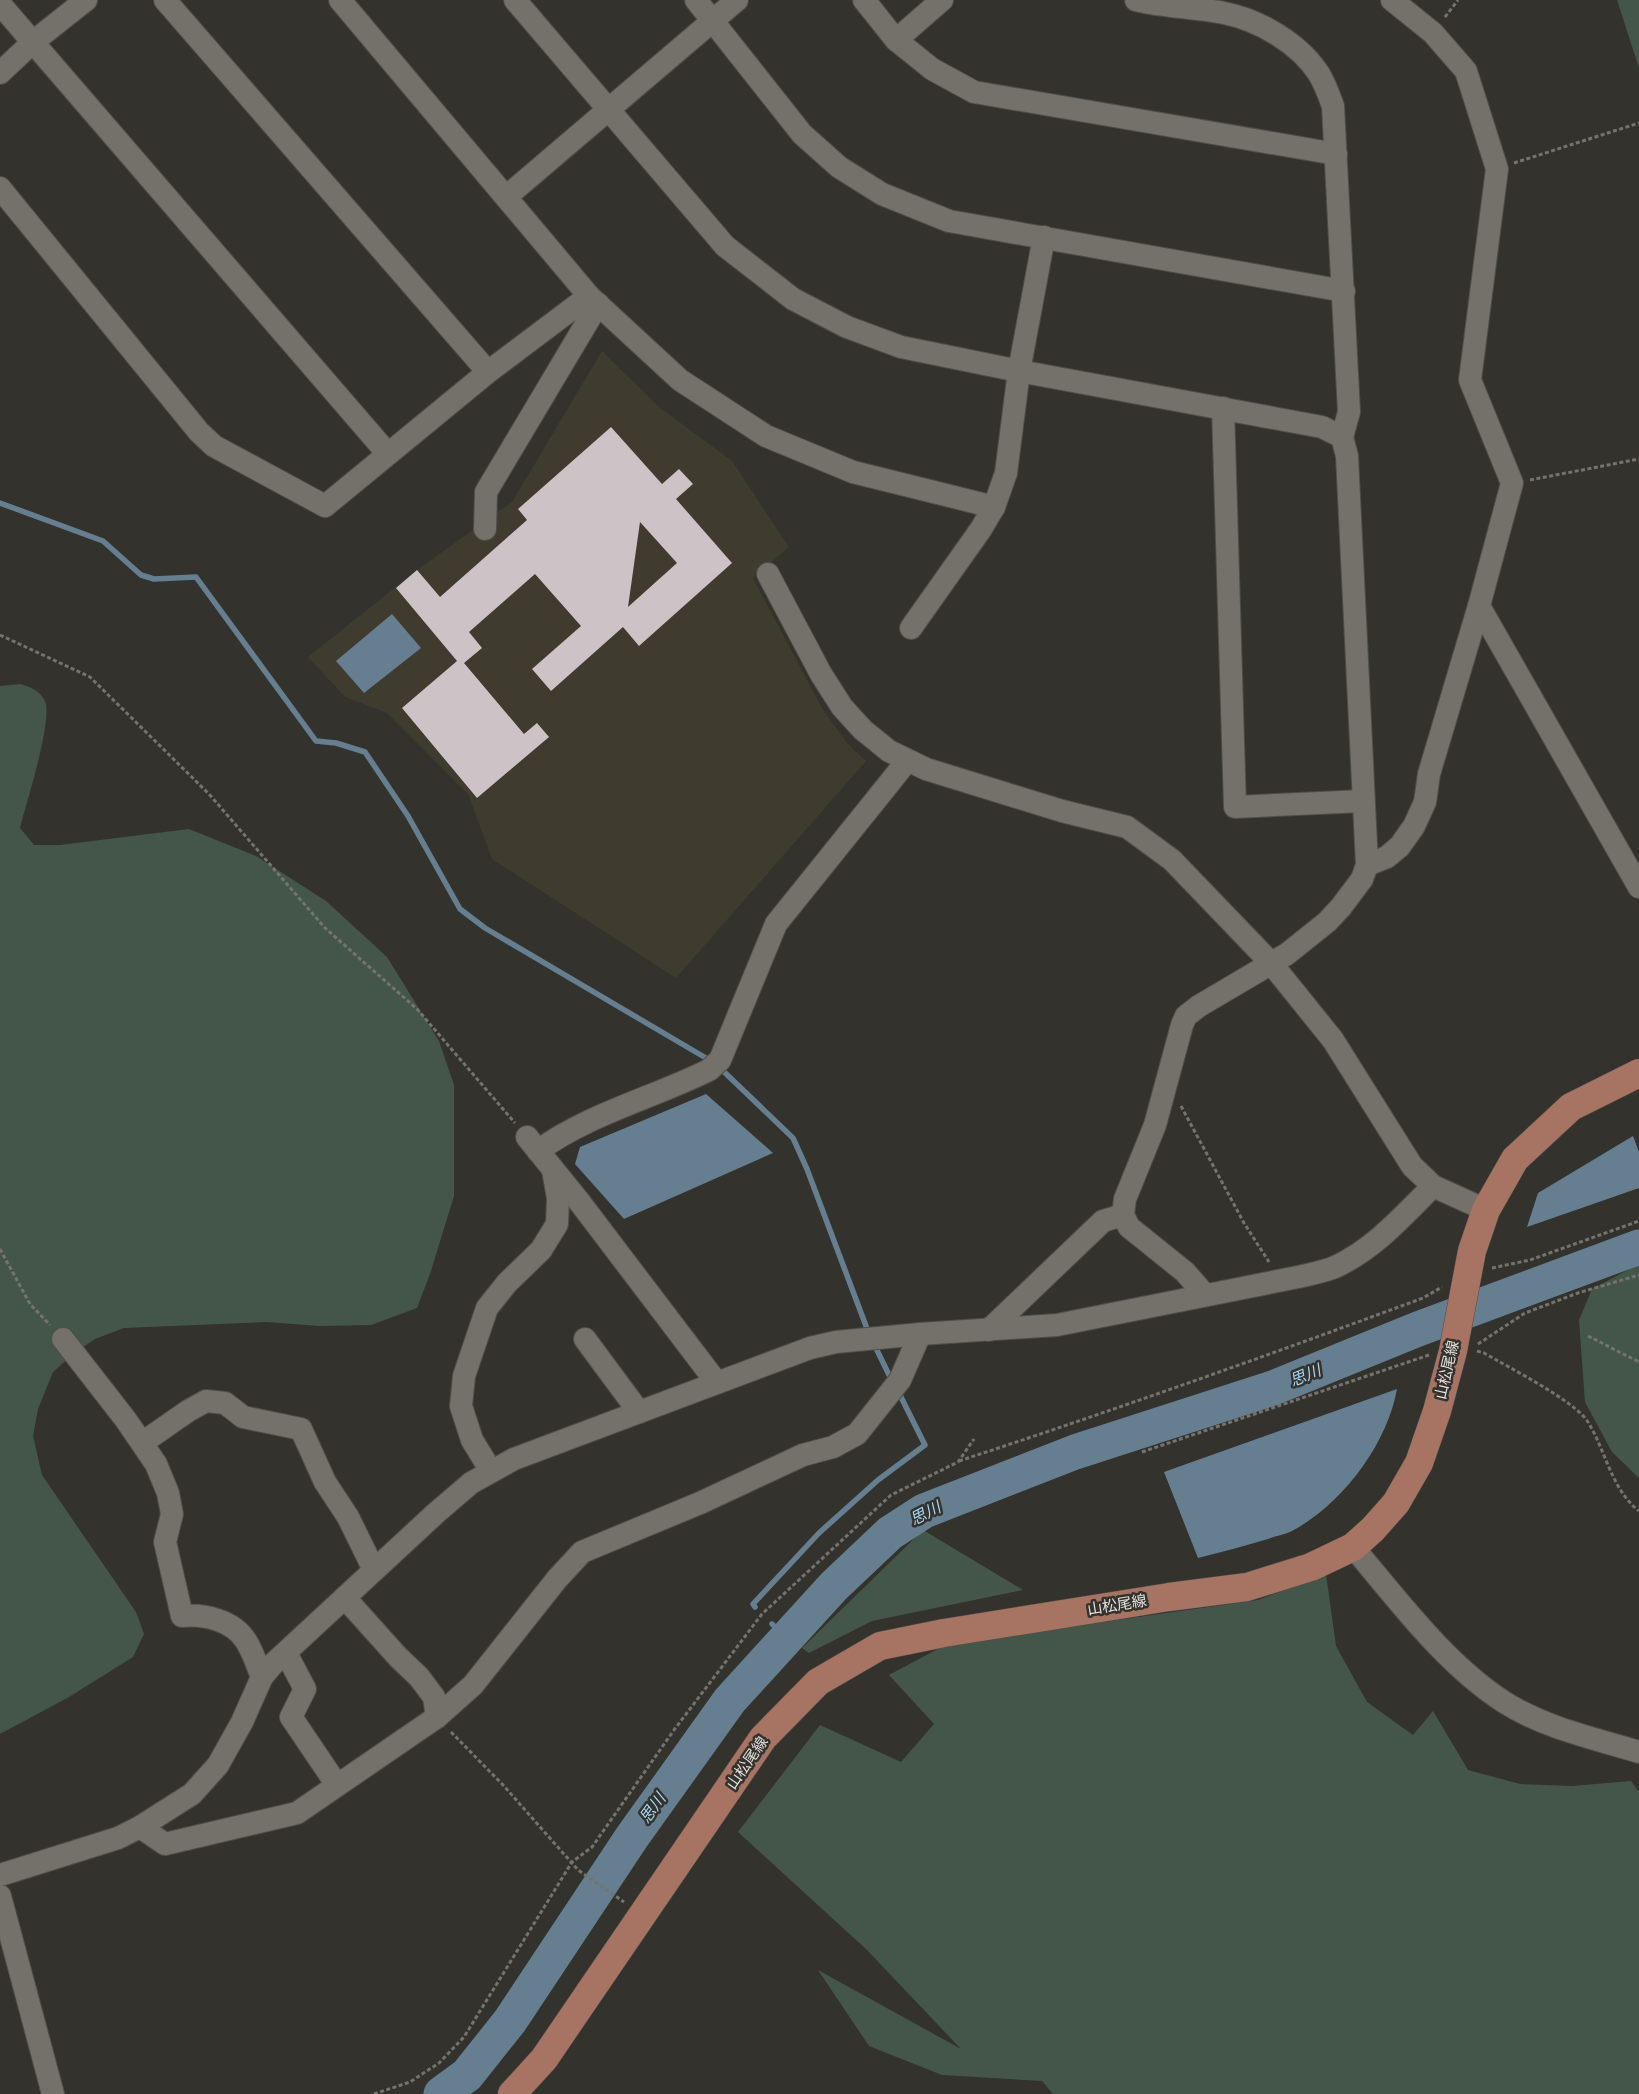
<svg xmlns="http://www.w3.org/2000/svg" width="1639" height="2094" viewBox="0 0 1639 2094" font-family="Spectral,'Noto Sans JP',serif">
  <style>
    .built { fill: #3f3b2f }
    .green { fill: #44564a }
    .water { fill: #657f91 }
    .lines { fill: none; stroke-linecap: round; stroke-linejoin: round }
    .stream { stroke: #657f91; stroke-width: 5.5 }
    .river { stroke: #657f91; stroke-width: 35 }
    .building { fill: #cbc3c6; fill-rule: evenodd }
    .minor-casing { stroke: #4f4e49; stroke-width: 24 }
    .major-casing { stroke: #4f4e49; stroke-width: 29 }
    .path { stroke: #75736e; stroke-width: 3; stroke-dasharray: 4 2.5; stroke-linecap: butt }
    .minor { stroke: #73716a; stroke-width: 22 }
    .major { stroke: #a77363; stroke-width: 28 }
    .labels { text-anchor: middle; stroke-width: 5; stroke-linejoin: round; paint-order: stroke }
    .street-label { font-size: 15px; fill: #e2e1dd; stroke: #34322d }
    .water-label { font-size: 16px; font-style: italic; fill: #a4d7f8; stroke: #34322d }
  </style>
  <rect width="100%" height="100%" fill="#34322d"/>
  <path class="built" d="M602 351 659 407 732 461 789 547 753 578 822 708 847 743 866 761 676 978 492 859 468 794 387 713 345 697 308 657 417 570 512 502Z"/>
  <g class="green">
    <path d="M1617 0H1639V68Z"/>
    <path d="M21 684C32 688 39 690 45 701 53 720 26 804 20 828L34 845H60L189 829 256 856 326 901 387 957 439 1041 454 1085V1196L430 1274 417 1308 371 1325 320 1326 267 1322 124 1328 95 1339 73 1354 53 1372 38 1409 33 1436 42 1475 136 1612 144 1634 133 1657 69 1697 0 1734V686Z"/>
    <path d="M1639 1264V1478L1612 1452 1585 1402 1579 1320 1592 1289Z"/>
    <path d="M923 1530 1023 1590 872 1621 809 1653 802 1648Z"/>
    <path d="M1326 1574 1336 1646 1367 1702 1413 1735 1433 1711 1468 1770 1520 1784 1572 1786 1631 1781 1639 1792V2094H1053L1042 2081 942 2075 869 2046 818 1970 961 2049 866 1949 738 1832 820 1725 901 1762 934 1724 889 1675 947 1644 1258 1600Z"/>
  </g>
  <g class="water">
    <path d="M392 614 421 648 364 693 336 661Z"/>
    <path d="M706 1094 773 1153 624 1219 575 1164 580 1147Z"/>
    <path d="M1633 1136 1639 1152V1188L1527 1227 1538 1193Z"/>
    <path d="M1397 1389C1387 1445 1341 1506 1290 1532 1283 1535 1275 1536 1268 1539 1245 1546 1221 1552 1198 1558L1164 1472Z"/>
  </g>
  <g class="lines">
    <g class="stream">
      <path d="M0 503 103 541 141 575 154 579 196 577 316 741 336 743 365 752 408 816 460 909 485 928 711 1061"/>
      <path d="M719 1067 793 1138 807 1169 869 1334"/>
      <path d="M874 1344 892 1381"/>
      <path d="M755 1607 753 1604 819 1533 878 1480 925 1445 898 1391"/>
      <path d="M772 1624 787 1638"/>
    </g>
    <path class="river" d="M441 2094 467 2075 510 2021 632 1837 730 1700 834 1586 890 1533 924 1511 1075 1452 1273 1388 1418 1329 1639 1247"/>
  </g>
  <path class="building" d="M611 427 662 484 679 469 693 484 676 499 732 563 639 646 623 627 551 691 532 669 581 626 535 574 469 632 482 648 464 663 524 734 537 723 549 737 477 798 402 708 457 661 396 588 417 570 440 597 527 520 518 509ZM640 522 677 563 628 607Z"/>
  <g class="lines">
    <g class="minor-casing">
      <g id="minor">
        <path d="M165 0 488 372"/>
        <path d="M340 0 589 296 680 380 766 436 853 472 994 507"/>
        <path d="M515 0 725 246 793 299 847 327 901 347 1019 371 1322 427 1342 437 1347 456 1367 865 1362 879 1341 907 1327 922 1287 954 1199 1006 1186 1016 1182 1025 1155 1125 1125 1199 1123 1215 1129 1227 1185 1272 1205 1295"/>
        <path d="M696 0 802 134 839 167 882 194 949 221 1344 291"/>
        <path d="M864 0 896 40 932 69 974 92 1336 154"/>
        <path d="M1136 0C1164 7 1194 7 1224 13 1259 20 1299 43 1319 74 1325 84 1329 95 1333 106L1349 412 1342 437"/>
        <path d="M0 4 388 454"/>
        <path d="M896 40 942 0"/>
        <path d="M0 73 33 42 86 0"/>
        <path d="M0 188 199 432 214 446 325 506 488 372 589 296"/>
        <path d="M506 197 737 0"/>
        <path d="M1223 408 1235 807 1363 801"/>
        <path d="M485 529 486 492 598 304"/>
        <path d="M768 574 821 674 842 707 863 730 889 751 926 769 1062 811 1127 827 1172 860 1271 963 1333 1040 1412 1166 1433 1186 1486 1210"/>
        <path d="M1479 606 1639 887"/>
        <path d="M911 628 981 529 994 507 1006 473 1019 371 1044 237"/>
        <path d="M1367 865 1387 857 1400 846 1414 826 1425 802 1429 774 1479 606 1512 483 1470 380 1497 169 1466 71 1433 33 1392 0"/>
        <path d="M527 1137 578 1200 717 1383"/>
        <path d="M538 1151C586 1115 655 1097 709 1070L720 1060 776 924 907 761"/>
        <path d="M989 1330 1103 1221 1123 1215"/>
        <path d="M63 1339 126 1420 156 1464 168 1493 172 1514 165 1542 182 1616C204 1614 233 1620 246 1641 253 1652 257 1665 262 1677"/>
        <path d="M585 1339 639 1412"/>
        <path d="M142 1443 188 1411 206 1401 225 1403 243 1417 301 1429 325 1482 348 1517 374 1570"/>
        <path d="M491 1471 472 1440 461 1406 464 1376 487 1308 507 1283 541 1250 557 1224 558 1198 553 1170"/>
        <path d="M1353 1547C1398 1600 1445 1664 1504 1702 1545 1728 1593 1738 1639 1752"/>
        <path d="M345 1598 398 1657 419 1677 434 1697 437 1717"/>
        <path d="M286 1653 305 1689 291 1717 337 1785"/>
        <path d="M140 1827 165 1844 297 1813 437 1717 473 1685 557 1579 582 1552 700 1503 803 1455 833 1447 857 1434 900 1380 920 1334"/>
        <path d="M0 1875 118 1838 140 1827 192 1794 218 1765 242 1722 262 1677 273 1664 436 1513 471 1483 514 1459 810 1348 836 1342 920 1334 1057 1325 1298 1277C1310 1274 1323 1272 1335 1267 1374 1249 1403 1216 1433 1186"/>
        <path d="M0 1896 53 2094"/>
      </g>
    </g>
    <g class="major-casing">
      <path id="major" d="M512 2094 544 2059 763 1738 818 1682 880 1646 944 1633 1169 1597 1247 1587 1311 1567 1353 1547 1373 1529 1396 1503 1419 1463 1437 1411 1453 1351 1472 1251 1486 1210 1515 1159 1571 1107 1639 1073"/>
    </g>
    <g class="path">
      <path d="M1445 17 1458 0"/>
      <path d="M1514 163 1639 123"/>
      <path d="M1530 480 1639 459"/>
      <path d="M0 635 90 677 209 794 325 928 417 1009 515 1123"/>
      <path d="M1181 1106 1244 1223 1269 1262"/>
      <path d="M0 1249 30 1304 50 1325"/>
      <path d="M1492 1268 1530 1260 1639 1221"/>
      <path d="M1588 1336 1639 1362"/>
      <path d="M1478 1344 1525 1313 1578 1293 1639 1275"/>
      <path d="M1477 1351 1484 1353C1508 1367 1575 1401 1588 1422 1606 1451 1611 1489 1639 1511"/>
      <path d="M1142 1452 1429 1355"/>
      <path d="M959 1461C1115 1410 1269 1355 1423 1298L1442 1287"/>
      <path d="M451 1732 504 1786 578 1870 624 1902"/>
      <path d="M374 2094 410 2082 439 2063 464 2037 572 1862 592 1847 674 1730 762 1614 891 1495 958 1462 974 1439"/>
    </g>
    <use href="#minor" class="minor"/>
    <use href="#major" class="major"/>
  </g>
  <g class="labels">
    <g class="street-label">
      <text transform="translate(1447 1370) rotate(-77)" y="5">山松尾線</text>
      <text transform="translate(1117 1605) rotate(-9)" y="5">山松尾線</text>
      <text transform="translate(747 1763) rotate(-55)" y="5">山松尾線</text>
    </g>
    <g class="water-label">
      <text transform="translate(1305 1375) rotate(-22)" y="6">思川</text>
      <text transform="translate(925 1513) rotate(-27)" y="6">思川</text>
      <text transform="translate(652 1808) rotate(-54)" y="6">思川</text>
    </g>
  </g>
</svg>
